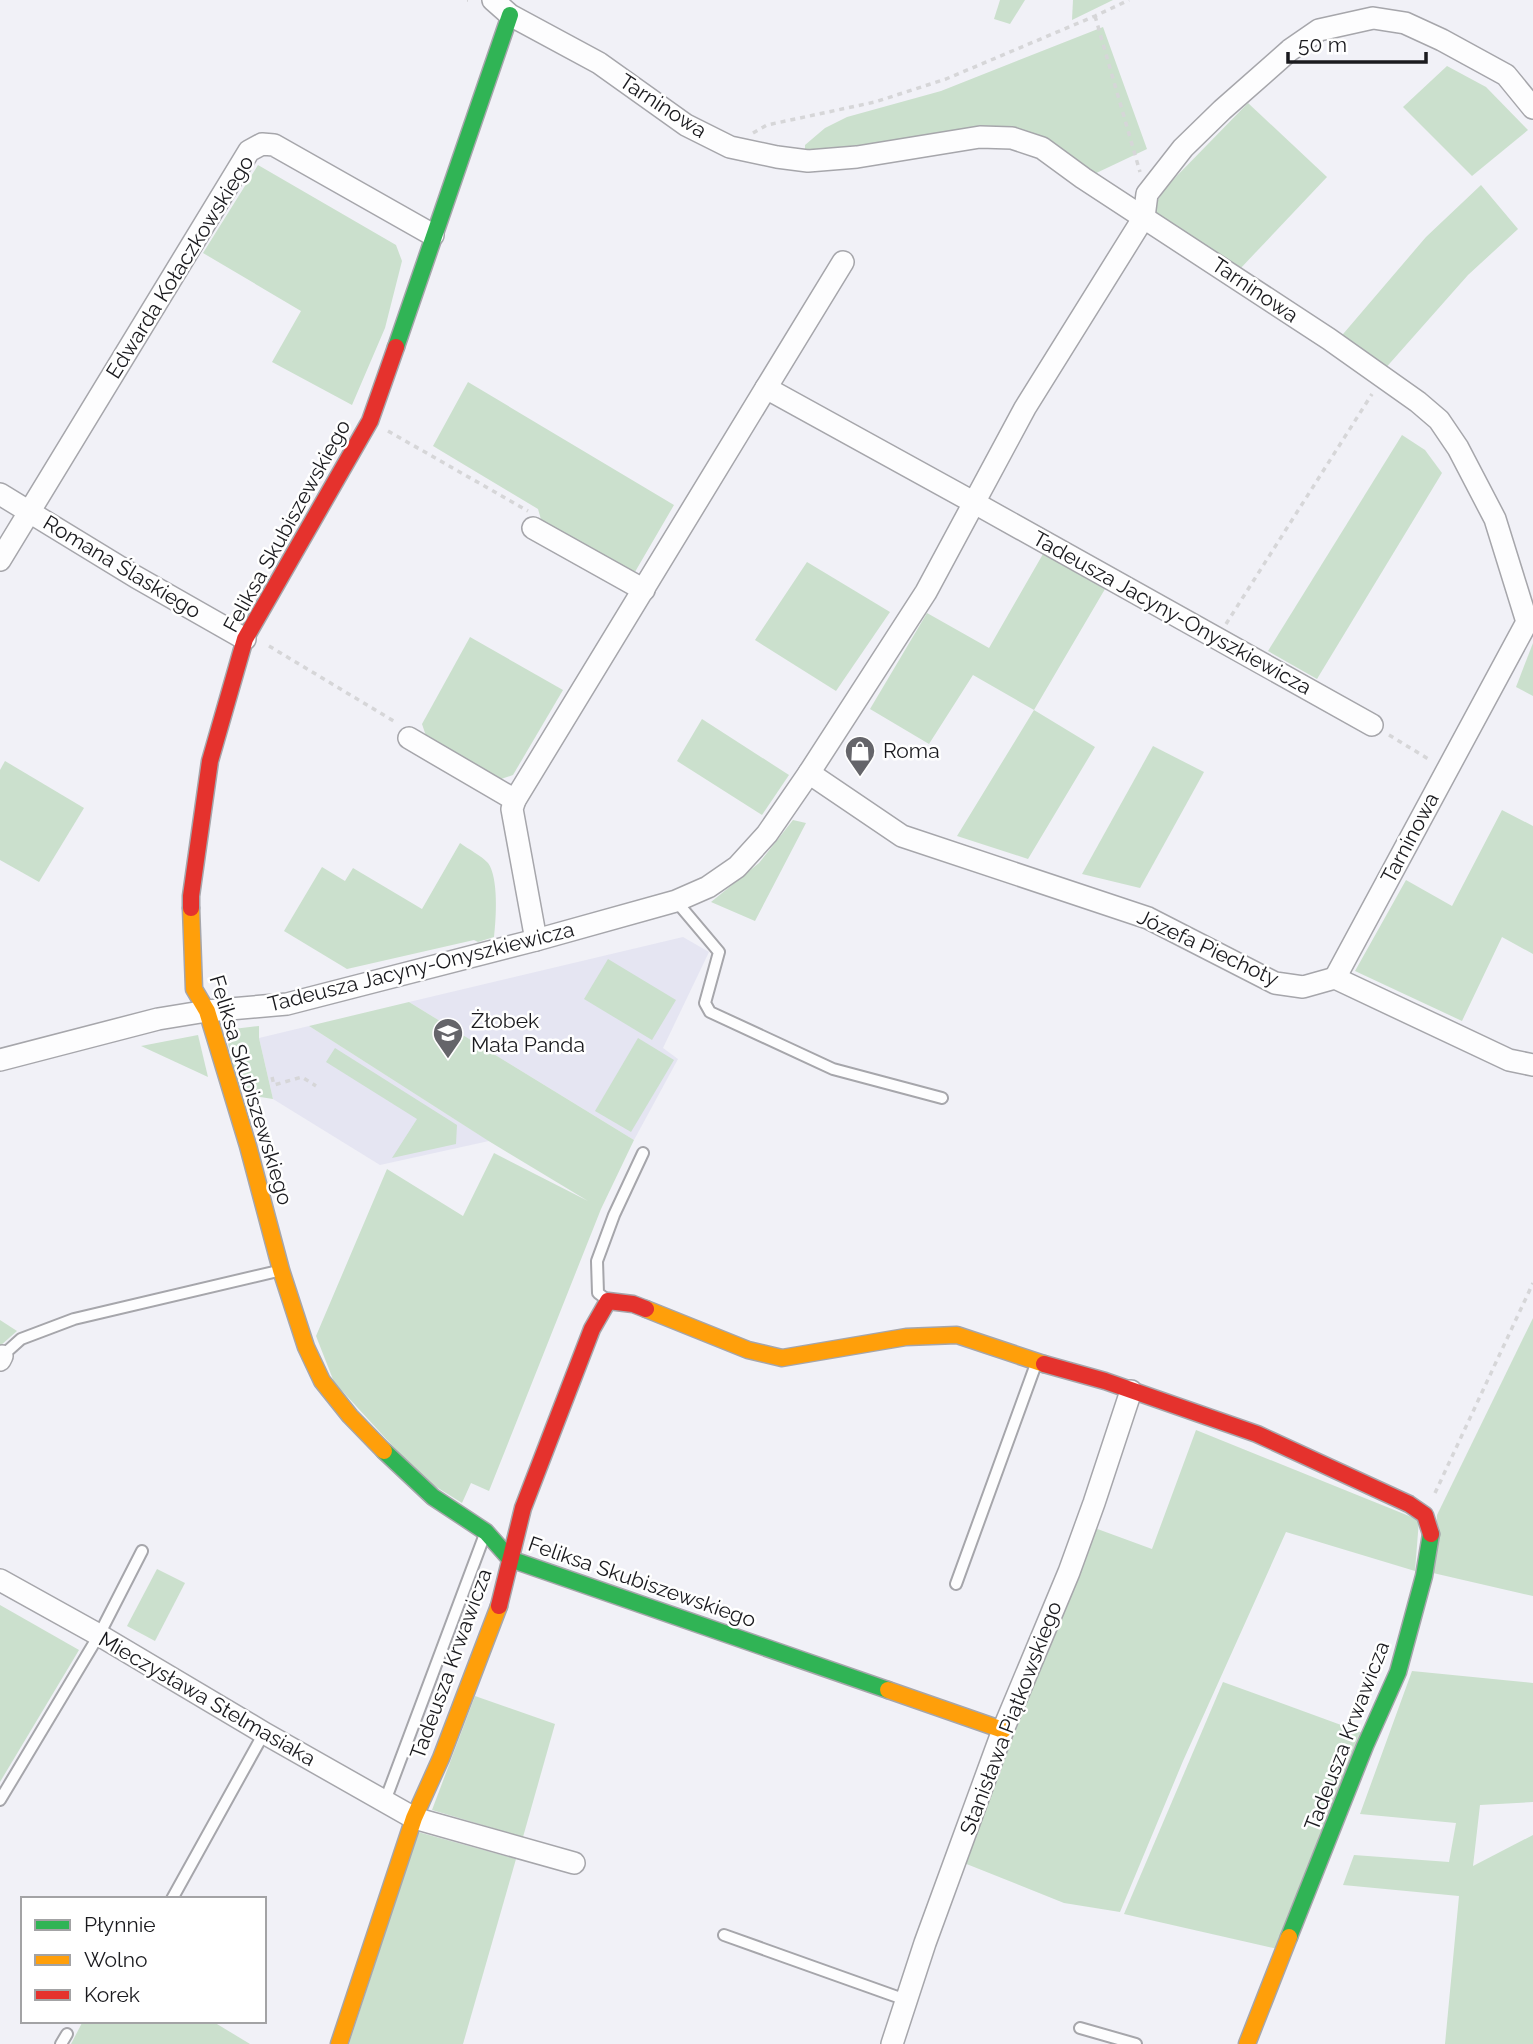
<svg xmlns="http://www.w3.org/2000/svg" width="1533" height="2044" viewBox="0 0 1533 2044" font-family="Raleway,sans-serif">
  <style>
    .built { fill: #e5e5f2 }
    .green { fill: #cbe0cd }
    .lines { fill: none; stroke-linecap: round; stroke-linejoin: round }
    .lane-casing { stroke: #a6a6ab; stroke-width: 14 }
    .street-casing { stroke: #a6a6ab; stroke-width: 24 }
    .fast-casing { stroke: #a6a6ab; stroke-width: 19 }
    .slow-casing { stroke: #a6a6ab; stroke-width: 19 }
    .jam-casing { stroke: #a6a6ab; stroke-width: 19 }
    .path { stroke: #d6d6d8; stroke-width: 3.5; stroke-dasharray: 5 5; stroke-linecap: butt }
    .lane { stroke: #fdfdfe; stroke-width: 10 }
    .street { stroke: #fdfdfe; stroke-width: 21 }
    .fast { stroke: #30b455; stroke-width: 16 }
    .slow { stroke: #ff9f0a; stroke-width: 16 }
    .jam { stroke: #e5322d; stroke-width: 16 }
    .labels { text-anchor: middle; stroke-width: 5; stroke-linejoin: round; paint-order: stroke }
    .street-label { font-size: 21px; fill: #1a1a1e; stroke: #fff }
    .poi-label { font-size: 21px; fill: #1a1a1e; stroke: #fff; text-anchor: start }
  </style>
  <rect width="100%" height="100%" fill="#f1f1f7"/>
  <g class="built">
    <path d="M683 937 709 952 663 1048 678 1059 634 1140 409 1002Z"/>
    <path d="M309 1026 489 1141 380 1165 273 1099 259 1038Z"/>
  </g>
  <g class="green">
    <path d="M1000 0H1025L1010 24 994 19Z"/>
    <path d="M1073 0H1113L1072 20Z"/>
    <path d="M1103 27 1147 149 1090 176 1043 144 805 154V145L825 128 847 117 941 91Z"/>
    <path d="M1447 66 1486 87 1528 130 1472 176 1403 107Z"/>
    <path d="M1248 103 1327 177 1239 270 1151 211 1166 187Z"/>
    <path d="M258 165 396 245 402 261 385 328 352 405 272 362 301 311 203 253Z"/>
    <path d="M1481 185 1518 229 1468 275 1383 371 1338 340 1426 237Z"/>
    <path d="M468 382 674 505 632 577 542 523 538 509 433 446Z"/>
    <path d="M1402 435 1425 450 1442 473 1317 679 1268 651Z"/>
    <path d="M1043 554 1105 589 1034 710 1095 747 1028 859 957 836 1034 710 973 675 929 744 870 709 927 613 989 648Z"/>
    <path d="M807 562 890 612 836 691 755 640Z"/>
    <path d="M470 637 563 690 513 775 501 779 426 736 422 724Z"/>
    <path d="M1533 643V696L1516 687Z"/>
    <path d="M702 719 789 775 762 815 677 761Z"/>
    <path d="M1153 746 1204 772 1140 888 1082 874Z"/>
    <path d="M5 761 84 808 39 882 0 860V770Z"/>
    <path d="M1502 810 1533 826V954L1502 937 1462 1021 1355 971 1406 880 1452 906Z"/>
    <path d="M793 820 806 823 755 921 711 902 759 863Z"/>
    <path d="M460 843C468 849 482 856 488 863 499 878 496 920 494 937L478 942 474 940 347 969 284 931 322 867 345 881 353 868 422 909Z"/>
    <path d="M608 959 676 1000 652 1040 584 999Z"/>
    <path d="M409 1002 634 1140 601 1209 489 1491 471 1483 462 1503 422 1478 334 1382 316 1336 387 1169 463 1216 494 1153 588 1201 487 1140 309 1026Z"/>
    <path d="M259 1026V1038L273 1099 248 1095 238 1089 225 1030Z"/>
    <path d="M198 1035 208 1077 141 1046Z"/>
    <path d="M638 1038 674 1060 631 1132 595 1111Z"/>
    <path d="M335 1048 457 1125 456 1144 392 1158 417 1119 326 1062Z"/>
    <path d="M1533 1318V1596L1433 1573 1437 1515Z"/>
    <path d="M0 1320 17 1331 0 1346Z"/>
    <path d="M1196 1430 1419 1520 1415 1571 1286 1532 1183 1761 1120 1912 1064 1903 964 1863 1092 1527 1152 1549Z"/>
    <path d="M157 1569 185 1583 155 1641 127 1626Z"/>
    <path d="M0 1605 79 1650 0 1782Z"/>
    <path d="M1412 1671 1533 1683V1802L1480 1805 1473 1866 1533 1835V2044H1445L1459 1896 1343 1885 1354 1855 1449 1862 1456 1823 1360 1814Z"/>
    <path d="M1223 1682 1363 1733 1278 1949 1124 1914Z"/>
    <path d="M475 1696 555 1724 523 1837 432 1810Z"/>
    <path d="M418 1832 516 1859 463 2044H349Z"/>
    <path d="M83 2021H212L250 2044H71Z"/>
  </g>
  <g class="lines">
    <g class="lane-casing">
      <g id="lane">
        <path d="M676 901 719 952 705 1003 710 1012 833 1069 942 1098"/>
        <path d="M606 1299 598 1293 597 1261 614 1215 643 1153"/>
        <path d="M2 1356 21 1339 74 1319 278 1271"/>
        <path d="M956 1584 1036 1364"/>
        <path d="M0 1800 99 1635 142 1551"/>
        <path d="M385 1801 485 1534"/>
        <path d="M172 1899 264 1733"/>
        <path d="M724 1935 906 2000"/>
        <path d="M1080 2028 1136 2044"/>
        <path d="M61 2044 67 2034"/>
      </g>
    </g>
    <g class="street-casing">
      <g id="street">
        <path d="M493 0 510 15 599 63 686 125 730 147 777 157 808 161 857 157 980 137 1012 138 1042 148 1083 178 1329 339 1418 402 1439 420 1458 448 1495 519 1527 622 1335 978"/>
        <path d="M766 388 843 262"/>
        <path d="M0 494 136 577 245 639"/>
        <path d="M533 528 644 590"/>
        <path d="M0 560 249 151 262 144 274 145 433 235"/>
        <path d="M409 738 515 800"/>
        <path d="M809 773 902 836 1148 918 1275 983 1303 987 1335 978 1509 1060 1533 1065"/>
        <path d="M536 940 512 809 515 800 766 388 973 502 1372 725"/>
        <path d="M0 1060 158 1019 207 1011 287 1004 536 940 676 901 708 887 737 867 767 834 809 773 926 592 1025 408 1144 217 1147 194 1183 148 1222 110 1290 50 1319 30 1373 18 1405 23 1442 40 1506 75 1533 108"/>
        <path d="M0 1360 2 1356"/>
        <path d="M0 1580 99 1635 264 1733 414 1818 574 1863"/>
        <path d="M892 2044 925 1943 1003 1730 1069 1572 1094 1503 1131 1391"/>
      </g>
    </g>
    <g class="fast-casing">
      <g id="fast">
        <path d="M396 347 510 15"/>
        <path d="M384 1451 433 1497 486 1532 510 1559 888 1690"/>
        <path d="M1289 1937 1365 1746 1398 1672 1424 1576 1431 1534"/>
      </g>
    </g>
    <g class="slow-casing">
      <g id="slow">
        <path d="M191 908 194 989 207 1011 248 1146 281 1270 306 1347 322 1381 350 1416 384 1451"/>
        <path d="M646 1309 748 1350 782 1358 906 1337 957 1335 1044 1364"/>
        <path d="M888 1690 1003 1730"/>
        <path d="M339 2044 414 1818 441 1758 499 1606"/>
        <path d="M1247 2044 1289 1937"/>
      </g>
    </g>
    <g class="jam-casing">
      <g id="jam">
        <path d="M191 908V896L210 761 245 639 370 421 396 347"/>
        <path d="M1044 1364 1105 1381 1257 1434 1409 1504 1425 1515 1431 1534"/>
        <path d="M499 1606 523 1508 592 1329 608 1301 633 1304 646 1309"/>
      </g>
    </g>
    <g class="path">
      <path d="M467 0H468"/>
      <path d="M1095 16 1140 172"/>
      <path d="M753 133 767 125 875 102 946 79 1095 16 1129 0"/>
      <path d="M388 431 528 511"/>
      <path d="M1226 624 1372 394"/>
      <path d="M269 646 397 723"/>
      <path d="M1389 735 1430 760"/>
      <path d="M272 1077 274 1085 302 1077 316 1086"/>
      <path d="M1435 1493 1533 1283"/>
    </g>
    <use href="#lane" class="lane"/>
    <use href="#street" class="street"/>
    <use href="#fast" class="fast"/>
    <use href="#slow" class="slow"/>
    <use href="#jam" class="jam"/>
  </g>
  <defs>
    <g id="shop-pin" transform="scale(1.575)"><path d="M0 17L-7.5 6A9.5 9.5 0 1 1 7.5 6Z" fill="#65656a" stroke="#fff"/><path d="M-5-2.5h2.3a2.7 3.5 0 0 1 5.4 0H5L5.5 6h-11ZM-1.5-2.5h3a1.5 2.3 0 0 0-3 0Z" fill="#fff"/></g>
    <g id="school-pin" transform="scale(1.575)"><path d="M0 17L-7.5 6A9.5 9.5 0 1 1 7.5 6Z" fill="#65656a" stroke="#fff"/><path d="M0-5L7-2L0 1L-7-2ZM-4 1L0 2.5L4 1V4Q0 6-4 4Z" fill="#fff"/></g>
  </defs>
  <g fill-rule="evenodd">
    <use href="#shop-pin" x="860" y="751"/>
    <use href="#school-pin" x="448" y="1033"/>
  </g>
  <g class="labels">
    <g class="street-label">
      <text transform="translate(663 106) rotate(33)" y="7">Tarninowa</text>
      <text transform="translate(180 267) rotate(-58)" y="7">Edwarda Kołaczkowskiego</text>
      <text transform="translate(1255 290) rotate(34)" y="7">Tarninowa</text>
      <text transform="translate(287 526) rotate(-61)" y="7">Feliksa Skubiszewskiego</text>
      <text transform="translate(122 567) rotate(31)" y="7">Romana Ślaskiego</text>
      <text transform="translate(1172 613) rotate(29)" y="7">Tadeusza Jacyny-Onyszkiewicza</text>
      <text transform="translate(1410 838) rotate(-62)" y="7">Tarninowa</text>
      <text transform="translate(1208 948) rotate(25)" y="7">Józefa Piechoty</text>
      <text transform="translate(421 967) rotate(-14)" y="7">Tadeusza Jacyny-Onyszkiewicza</text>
      <text transform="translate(251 1090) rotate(73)" y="7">Feliksa Skubiszewskiego</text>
      <text transform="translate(642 1582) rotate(19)" y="7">Feliksa Skubiszewskiego</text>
      <text transform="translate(451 1664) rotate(-70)" y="7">Tadeusza Krwawicza</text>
      <text transform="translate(207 1699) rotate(30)" y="7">Mieczysława Stelmasiaka</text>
      <text transform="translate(1011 1718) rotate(-69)" y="7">Stanisława Piątkowskiego</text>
      <text transform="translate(1347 1736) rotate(-69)" y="7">Tadeusza Krwawicza</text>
    </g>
    <g class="poi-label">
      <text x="883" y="758">Roma</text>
      <text x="471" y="1028">Żłobek<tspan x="471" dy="24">Mała Panda</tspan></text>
    </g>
  </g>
  <rect x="21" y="1897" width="245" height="126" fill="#ffffff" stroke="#a3a3a5" stroke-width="2"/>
  <rect x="35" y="1920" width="35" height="10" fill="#30b455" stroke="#a3a3a5" stroke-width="2"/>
  <text x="84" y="1932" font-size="21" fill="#1a1a1e">Płynnie</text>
  <rect x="35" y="1955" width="35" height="10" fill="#ff9f0a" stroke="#a3a3a5" stroke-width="2"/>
  <text x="84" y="1967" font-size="21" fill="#1a1a1e">Wolno</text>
  <rect x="35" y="1990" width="35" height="10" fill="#e5322d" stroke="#a3a3a5" stroke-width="2"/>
  <text x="84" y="2002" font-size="21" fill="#1a1a1e">Korek</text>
  <path d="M1288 52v10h138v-10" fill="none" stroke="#1a1a1e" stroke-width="3.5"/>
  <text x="1298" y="52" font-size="21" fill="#1a1a1e" stroke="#ffffff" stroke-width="5" paint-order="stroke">50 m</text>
</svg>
